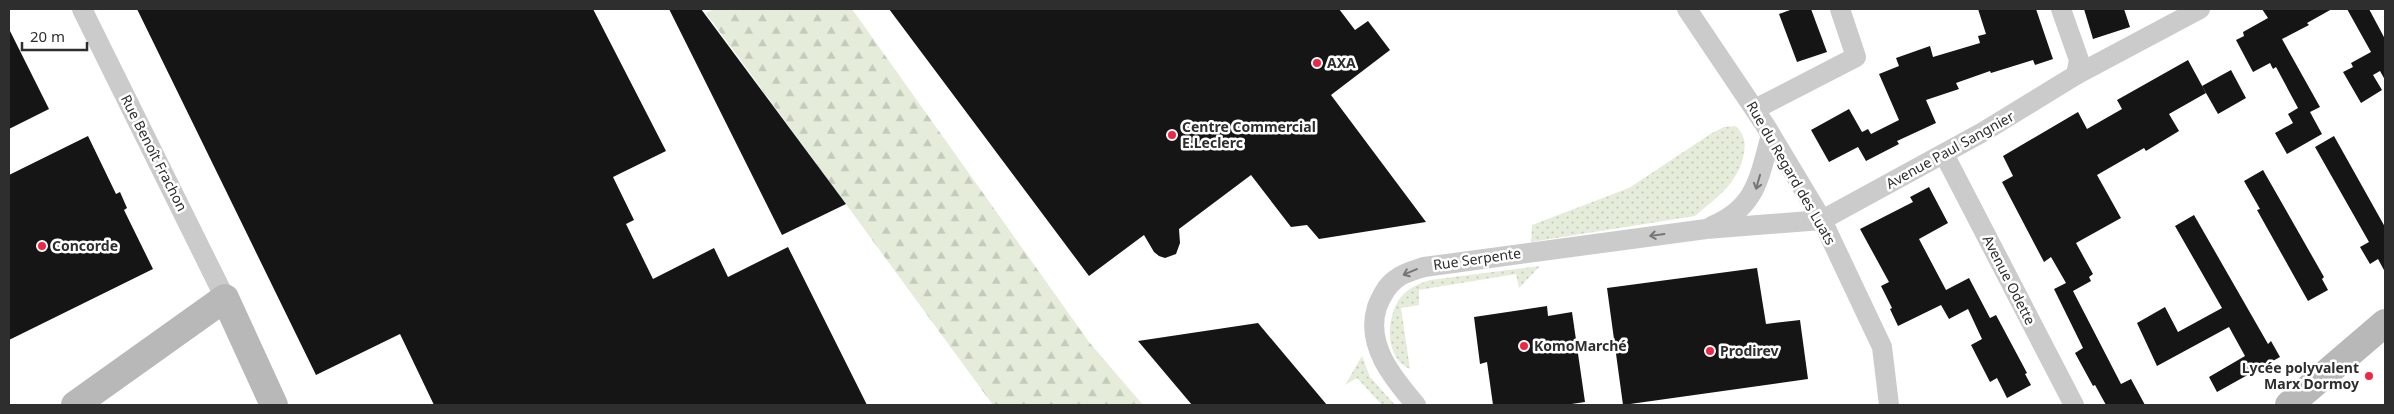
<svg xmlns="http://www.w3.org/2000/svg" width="2394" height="414" viewBox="0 0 2394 414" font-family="'Noto Sans',sans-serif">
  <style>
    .grass { fill: url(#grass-dots) }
    .forest { fill: url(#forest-firs) }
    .building { fill: #151515 }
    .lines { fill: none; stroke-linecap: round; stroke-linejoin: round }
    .street { stroke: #cbcbcb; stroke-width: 20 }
    .secondary { stroke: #b8b8b8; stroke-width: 28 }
    .oneway { stroke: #757575 }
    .poi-dot { fill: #ee2747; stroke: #fff; stroke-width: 2 }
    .labels { text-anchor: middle; stroke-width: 5; stroke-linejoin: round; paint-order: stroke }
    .poi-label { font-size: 14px; font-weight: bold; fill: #2e2e2e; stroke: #fff; text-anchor: start }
    .street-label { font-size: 14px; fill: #2e2e2e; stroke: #fff }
  </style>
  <defs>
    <pattern id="grass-dots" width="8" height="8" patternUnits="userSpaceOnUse" patternTransform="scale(1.25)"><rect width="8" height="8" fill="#e5ecda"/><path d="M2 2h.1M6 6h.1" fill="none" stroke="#c5cbbb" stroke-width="1.8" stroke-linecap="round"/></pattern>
    <pattern id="forest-firs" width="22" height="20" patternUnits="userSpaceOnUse" patternTransform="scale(1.25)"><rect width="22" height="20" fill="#e5ecda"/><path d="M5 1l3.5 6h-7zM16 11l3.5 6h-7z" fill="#c5cbbb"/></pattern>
  </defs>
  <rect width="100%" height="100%" fill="#fff"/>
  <g class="grass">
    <path d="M1735 126C1744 133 1746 142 1744 153 1739 183 1716 198 1695 216L1531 242 1532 225 1629 188 1712 133 1724 127Z"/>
    <path d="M1540 266 1519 288 1516 274 1419 290V305L1401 308 1410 369C1384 358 1386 318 1400 298 1408 288 1418 284 1430 280Z"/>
    <path d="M1362 356 1370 377 1395 405H1382L1357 378 1345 385Z"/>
  </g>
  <path class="forest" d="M714 9H852L1089 342 1143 405H993L706 13Z"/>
  <g class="building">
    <path d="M137 9H593L666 151 613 177 634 220 626 224 653 279 714 248 728 277 788 247 867 405H434L400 334 316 375Z"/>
    <path d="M669 9H701L846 204 782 235Z"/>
    <path d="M889 9H1339L1355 30 1368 21 1390 50 1331 95 1426 222 1319 239 1307 225 1291 227 1251 175 1179 229 1180 243 1176 254 1165 258 1159 256 1154 252 1144 235 1089 276Z"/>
    <path d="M1793 9H1811L1827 52 1797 62 1779 14Z"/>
    <path d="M1978 9H2036L2053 59 2035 65 2033 60 1991 73 1990 71 1956 83 1959 89 1926 100 1936 123 1897 141 1899 144 1866 161 1858 147 1829 162 1811 130 1849 109 1862 132 1868 129 1871 134 1899 120 1879 74 1899 66 1896 58 1930 46 1933 57 1980 43 1978 36 1986 34Z"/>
    <path d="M2084 9H2124L2130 27 2093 39Z"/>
    <path d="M2262 9H2332L2307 23 2309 25 2282 39 2320 107 2310 112 2322 134 2287 154 2275 133 2293 123 2288 114 2298 108 2276 67 2273 69 2270 63 2253 72 2236 40 2244 36 2243 32 2268 18Z"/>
    <path d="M2347 9H2369L2385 39V80L2380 71 2373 75 2382 90 2361 103 2343 72 2353 67 2351 63 2371 52Z"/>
    <path d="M9 29 49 109 9 129Z"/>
    <path d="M2188 60 2206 93 2169 114 2179 131 2146 151 2144 148 2097 175 2121 218 2076 243 2093 274 2089 277 2091 281 2073 291 2121 384 2131 379 2145 405H2106L2095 385 2093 386 2075 353 2083 348 2054 289 2066 283 2051 257 2044 262 2002 182 2013 176 2003 156 2078 112 2087 129 2122 109 2117 100Z"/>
    <path d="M2231 70 2246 98 2218 114 2202 86Z"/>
    <path d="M88 136 116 194 120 192 127 208 124 210 153 269 9 340V175Z"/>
    <path d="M2334 136 2385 227V272L2378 259 2370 264 2360 247 2369 242 2315 147Z"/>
    <path d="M2263 170 2324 277 2322 279 2328 290 2308 301 2257 210 2260 209 2244 181Z"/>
    <path d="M1929 187 1948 223 1919 239 1946 290 1969 278 1990 318 1996 315 2027 373 2025 374 2031 385 2007 398 1997 378 1990 382 1971 345 1982 339 1968 309 1949 319 1941 305 1898 326 1890 309 1892 308 1881 286 1889 282 1860 229 1913 202 1910 197Z"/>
    <path d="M2194 215 2268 344 2271 341 2280 357 2217 392 2209 377 2245 356 2229 327 2157 366 2137 323 2165 307 2178 332 2222 308 2175 226Z"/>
    <path d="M1757 268 1766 324 1800 320 1808 379 1623 405 1607 288Z"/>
    <path d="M1547 306 1548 316 1572 312 1585 402 1565 405H1493L1487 362 1480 364 1474 317Z"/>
    <path d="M1258 323 1327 405H1192L1138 341Z"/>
  </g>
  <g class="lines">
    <g class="street">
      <path d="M82 9 225 298"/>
      <path d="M1687 9 1765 125 1822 220 1882 347 1889 405"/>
      <path d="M2061 9 2079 60 2076 75"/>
      <path d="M1755 109 1856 57 1840 9"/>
      <path d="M1944 154 2074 405"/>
      <path d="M1712 226C1757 207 1759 177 1771 135"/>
      <path d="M1416 405C1393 378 1365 345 1377 307 1381 297 1386 286 1396 279 1403 273 1415 270 1424 267L1706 229 1822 220 1983 132 2076 75 2200 9"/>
    </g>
    <g class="secondary">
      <path d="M75 405 225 298 274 405"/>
      <path d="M2289 405 2385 323"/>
    </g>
  </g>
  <defs><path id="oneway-shaft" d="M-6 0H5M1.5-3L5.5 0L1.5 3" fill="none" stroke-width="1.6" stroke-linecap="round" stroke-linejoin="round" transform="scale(1.25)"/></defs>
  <g class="oneway">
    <use href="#oneway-shaft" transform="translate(1758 182) rotate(106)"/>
    <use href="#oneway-shaft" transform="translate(1657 235) rotate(172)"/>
    <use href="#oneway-shaft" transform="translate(1410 272) rotate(157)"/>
  </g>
  <g class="poi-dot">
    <circle cx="1317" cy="63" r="5"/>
    <circle cx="1172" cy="135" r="5"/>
    <circle cx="42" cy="246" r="5"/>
    <circle cx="1524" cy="346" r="5"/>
    <circle cx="1710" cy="351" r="5"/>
    <circle cx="2369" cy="376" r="5"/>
  </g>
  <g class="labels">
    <g class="poi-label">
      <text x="1327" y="68">AXA</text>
      <text x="1182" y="132">Centre Commercial<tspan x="1182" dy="16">E.Leclerc</tspan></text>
      <text x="52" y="251">Concorde</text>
      <text x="1534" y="351">KomoMarché</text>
      <text x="1720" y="356">Prodirev</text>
      <text x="2359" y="373" text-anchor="end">Lycée polyvalent<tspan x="2359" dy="16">Marx Dormoy</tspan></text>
    </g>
    <g class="street-label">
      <text transform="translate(1950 150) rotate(-29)" y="5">Avenue Paul Sangnier</text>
      <text transform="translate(154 153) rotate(63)" y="5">Rue Benoît Frachon</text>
      <text transform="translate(1791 173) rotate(60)" y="5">Rue du Regard des Luats</text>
      <text transform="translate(1477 259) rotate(-8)" y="5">Rue Serpente</text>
      <text transform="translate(2009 280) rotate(63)" y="5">Avenue Odette</text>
    </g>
  </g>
  <rect width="2394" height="414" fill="none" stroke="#2e2e2e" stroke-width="20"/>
  <path d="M22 42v8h65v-8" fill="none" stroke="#2e2e2e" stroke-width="2.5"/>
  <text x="30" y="42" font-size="15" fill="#2e2e2e" stroke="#ffffff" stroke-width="4" paint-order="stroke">20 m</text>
</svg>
